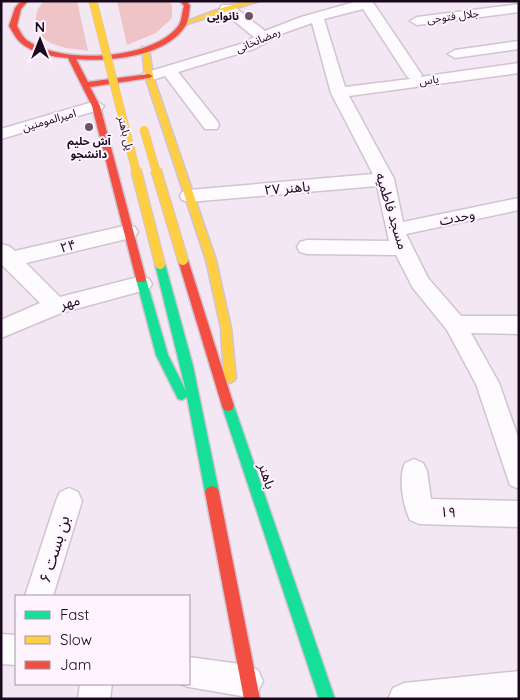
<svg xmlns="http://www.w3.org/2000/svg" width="520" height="700" viewBox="0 0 520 700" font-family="Quicksand,'Noto Sans Arabic',sans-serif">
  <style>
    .green { fill: #eec4c6 }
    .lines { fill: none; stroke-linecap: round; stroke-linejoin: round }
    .street-casing { stroke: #d2c3d3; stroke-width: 3 }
    .fast-casing { stroke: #d2c3d3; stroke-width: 3 }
    .slow-casing { stroke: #d2c3d3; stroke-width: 3 }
    .jam-casing { stroke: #d2c3d3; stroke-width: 3 }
    .street { fill: #fdfbfd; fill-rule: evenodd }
    .fast { fill: #16e098; fill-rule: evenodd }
    .slow { fill: #ffcf43; fill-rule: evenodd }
    .jam { fill: #f24e42; fill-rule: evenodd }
    .slow-bridge-far1-casing { stroke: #d2c3d3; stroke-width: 9; stroke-linecap: butt }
    .slow-bridge-casing { stroke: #d2c3d3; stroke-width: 12; stroke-linecap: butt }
    .slow-bridge-far1 { stroke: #ffcf43; stroke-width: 8 }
    .slow-bridge { stroke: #ffcf43; stroke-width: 10 }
    .poi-dot { fill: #665667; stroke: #fef3fe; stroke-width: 2 }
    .labels { text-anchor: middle; stroke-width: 4; stroke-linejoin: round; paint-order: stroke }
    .far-poi-label { font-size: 11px; font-weight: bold; fill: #1a081c; stroke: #fef3fe; text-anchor: end }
    .far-street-label { font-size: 11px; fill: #1a081c; stroke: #fef3fe }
    .street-label { font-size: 14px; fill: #1a081c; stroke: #fef3fe }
    .near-street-label { font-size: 16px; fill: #1a081c; stroke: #fef3fe }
  </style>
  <rect width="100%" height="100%" fill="#f3e7f3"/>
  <g class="green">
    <path d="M44 1H77L88 51C78 49 65 49 56 45 35 38 29 16 44 1Z"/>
    <path d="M117 1H169L172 5V18L156 33 127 45Z"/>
  </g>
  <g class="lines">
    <g class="street-casing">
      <g id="street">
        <path d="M358 1H372L422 75 420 77 519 63V73L349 96 394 179 403 222 519 198V210L406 234 428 278 461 316H519V334L471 333 499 383 519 440V489L510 485 476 384 447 330 413 288 396 255 307 254 300 252 297 247 300 242 307 240 389 241 377 186 189 202 182 200 180 196 182 192 189 190 373 174 331 93 312 23 281 34 254 49 178 72 217 121 219 125 217 129H205L165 76 149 81 141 76 144 73 244 43 254 37 222 11 220 8 222 5H232L265 31 301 17ZM363 9 406 75 410 79 345 87 324 19Z"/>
        <path d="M519 4V12L417 25 410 21 417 17Z"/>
        <path d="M519 41V49L455 58 448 54 455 50Z"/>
        <path d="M96 101 104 106 102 109 1 139V129Z"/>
        <path d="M128 225 135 227 138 232 135 237 26 263 60 297 142 276 149 279 152 284 149 289 61 313 1 338V320L40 303 2 265 1 244 9 246 15 251Z"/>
        <path d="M414 459 423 463 427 471 431 499 519 501V527L419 524 410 520C403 505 398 478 405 463Z"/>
        <path d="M69 488 78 492 82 501 53 596H25L56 501 60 492Z"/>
        <path d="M1 634 16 635V665L1 664Z"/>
        <path d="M189 657 247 665 258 670 263 681 258 692 247 697 189 687 180 684H189Z"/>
        <path d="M519 671V699H388L393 688 404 683Z"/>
        <path d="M80 684H112L110 699H78Z"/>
      </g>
    </g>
    <g class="fast-casing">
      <g id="fast">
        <path d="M160 260 165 264 193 366 219 492 217 496 212 498 207 496 205 492 187 397 182 400 178 399 156 355 136 279 141 275 146 279 168 355 186 391 155 264Z"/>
        <path d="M228 401 232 402 234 406 335 699H319L222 406 224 402Z"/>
      </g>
    </g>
    <g class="slow-casing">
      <g id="slow">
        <path d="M247 1H259L184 25 179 24 225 7Z"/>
        <path d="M142 47 149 49 153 76 216 260 231 328 236 378 234 381 230 383 226 381 224 378 221 328 206 260 145 76Z"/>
      </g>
    </g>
    <g class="jam-casing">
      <g id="jam">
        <path d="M21 1H28L21 9 17 26C20 31 23 38 28 41 62 65 154 60 179 25 182 20 182 12 184 6L180 1H187L190 6C189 12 189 19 186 25 167 57 109 62 76 59L88 82 149 74 153 76 149 78 90 87 100 106 146 279 145 282H137L136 279 92 106 68 58C54 57 32 53 21 43 16 39 13 32 9 26L15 8Z"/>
        <path d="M183 256 188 260 234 406 232 410 228 411 224 410 222 406 178 260Z"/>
        <path d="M212 486 217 488 219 492 260 699H244L205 492 207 488Z"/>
      </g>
    </g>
    <use href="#street" class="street"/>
    <use href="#fast" class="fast"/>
    <use href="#slow" class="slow"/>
    <use href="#jam" class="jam"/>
    <g class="slow-bridge-far1-casing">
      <g id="slow-bridge-far1">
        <path d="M93 1 136 171"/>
        <path d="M144 130 156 171"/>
      </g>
    </g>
    <g class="slow-bridge-casing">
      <g id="slow-bridge">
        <path d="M136 170 160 264"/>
        <path d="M156 170 183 260"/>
      </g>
    </g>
    <use href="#slow-bridge-far1" class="slow-bridge-far1"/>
    <use href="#slow-bridge" class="slow-bridge"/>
  </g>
  <g class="poi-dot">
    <circle cx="249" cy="16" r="5"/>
    <circle cx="89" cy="127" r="5"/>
  </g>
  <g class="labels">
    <g class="far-poi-label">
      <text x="239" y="20">نانوایی</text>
      <text x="89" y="145" text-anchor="middle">آش حلیم<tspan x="89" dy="13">دانشجو</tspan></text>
    </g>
    <g class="far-street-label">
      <text transform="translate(453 16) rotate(-7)" y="4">جلال فتوحی</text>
      <text transform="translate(258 40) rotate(-23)" y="4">رمضانخانی</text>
      <text transform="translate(429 80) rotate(-8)" y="4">یاس</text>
      <text transform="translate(49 120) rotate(-16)" y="4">امیرالمومنین</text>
      <text transform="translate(126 133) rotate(76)" y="4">پل باهنر</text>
    </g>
    <g class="street-label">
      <text transform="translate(287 188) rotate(-5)" y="5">باهنر ۲۷</text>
      <text transform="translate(392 211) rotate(73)" y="5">مسجد فاطمیه</text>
      <text transform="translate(457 217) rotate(-12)" y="5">وحدت</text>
      <text transform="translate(68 246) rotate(-13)" y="5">۲۴</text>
      <text transform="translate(70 302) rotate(-15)" y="5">مهر</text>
      <text transform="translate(267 476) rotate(72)" y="5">باهنر</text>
      <text transform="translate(448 512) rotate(1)" y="5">۱۹</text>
    </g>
    <g class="near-street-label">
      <text transform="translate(54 549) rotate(-73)" y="6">بن بست ۶</text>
    </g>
  </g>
  <rect width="520" height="700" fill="none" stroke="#1a081c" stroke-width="5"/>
  <rect x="15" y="595" width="175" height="90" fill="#fef3fe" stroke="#a395a4"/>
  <rect x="25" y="611" width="25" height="8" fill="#16e098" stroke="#a395a4"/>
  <text x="60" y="620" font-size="15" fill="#1a081c">Fast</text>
  <rect x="25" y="636" width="25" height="8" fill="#ffcf43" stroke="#a395a4"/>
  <text x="60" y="645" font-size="15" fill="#1a081c">Slow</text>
  <rect x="25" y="661" width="25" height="8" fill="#f24e42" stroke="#a395a4"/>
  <text x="60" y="670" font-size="15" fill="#1a081c">Jam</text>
  <g transform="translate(40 40)" stroke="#fef3fe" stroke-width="4" paint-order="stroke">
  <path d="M0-4L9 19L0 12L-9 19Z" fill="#1a081c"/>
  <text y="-8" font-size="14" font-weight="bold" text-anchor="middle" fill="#1a081c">N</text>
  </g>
</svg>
